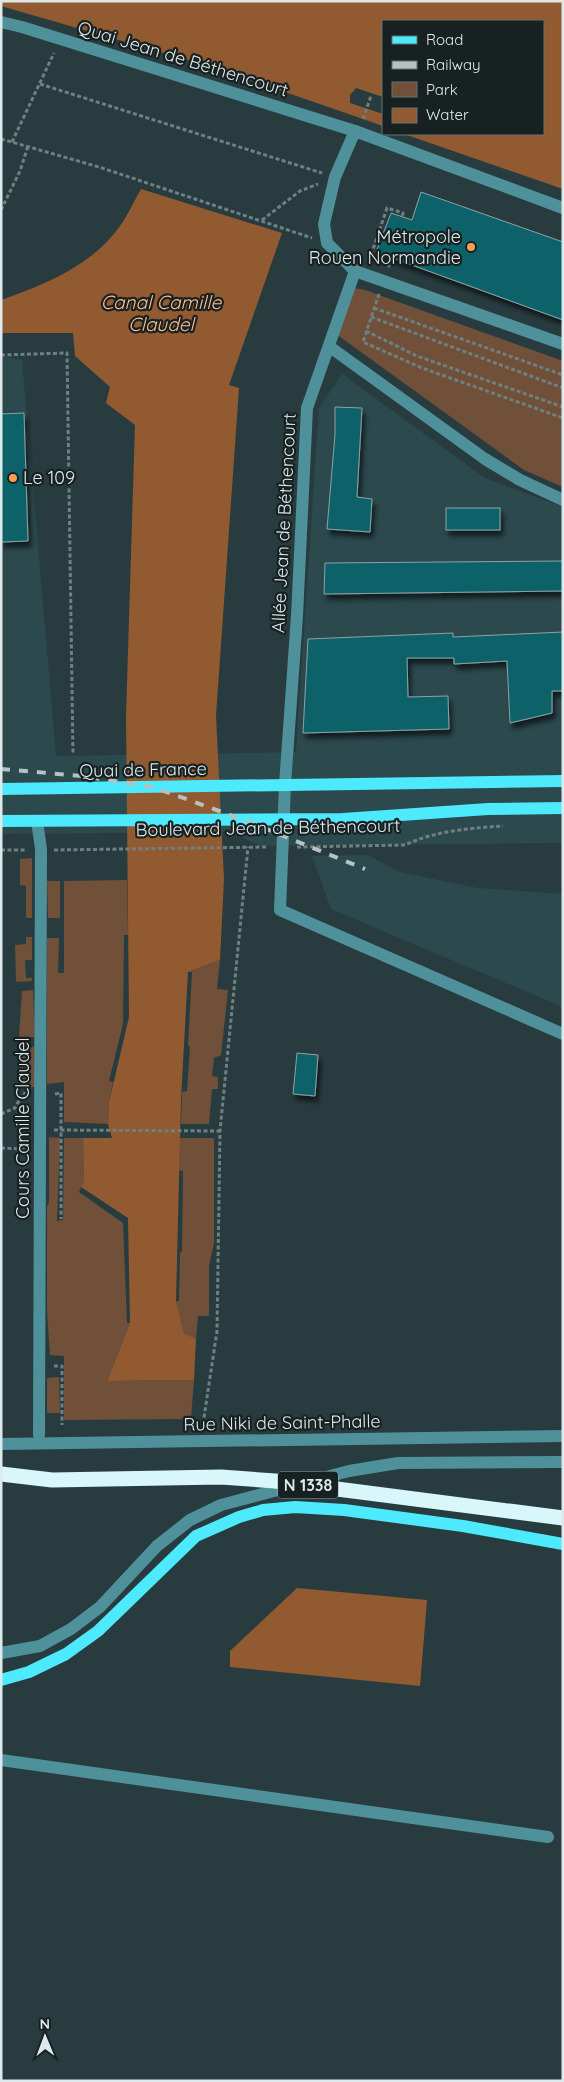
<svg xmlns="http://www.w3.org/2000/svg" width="564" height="2082" viewBox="0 0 564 2082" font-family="Quicksand,sans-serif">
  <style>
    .built { fill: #2c494e }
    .green { fill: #705039 }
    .water { fill: #915a30 }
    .pier { fill: #283c3f }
    .building { fill: #0f626b; stroke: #8ca2a6; filter: url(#shadow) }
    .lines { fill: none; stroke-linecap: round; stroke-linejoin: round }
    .path { stroke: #6f8082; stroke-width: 3; stroke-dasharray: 4 2.5; stroke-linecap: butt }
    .minor { stroke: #4f919a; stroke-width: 12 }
    .major { stroke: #4de9fd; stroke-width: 12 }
    .highway { stroke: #d9f6fa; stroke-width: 15 }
    .rail { stroke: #b4c2c4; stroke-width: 4; stroke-dasharray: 9 9; stroke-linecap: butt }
    .poi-dot { fill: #fc9d53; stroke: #182122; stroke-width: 2 }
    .labels { text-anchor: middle; stroke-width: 4.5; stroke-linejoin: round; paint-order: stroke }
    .shield { fill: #182122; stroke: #a2adaf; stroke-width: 1 }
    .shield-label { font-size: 16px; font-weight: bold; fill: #dde9eb }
    .street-label { font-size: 18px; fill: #dde9eb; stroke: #182122 }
    .poi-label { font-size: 18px; fill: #dde9eb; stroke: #182122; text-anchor: end }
    .water-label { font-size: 19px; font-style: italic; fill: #ffbd8e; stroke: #182122 }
  </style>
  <defs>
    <filter id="shadow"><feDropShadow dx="3" dy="5.5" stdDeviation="2.5" flood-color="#0009"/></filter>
  </defs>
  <rect width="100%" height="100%" fill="#283c3f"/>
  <g class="built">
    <path d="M1 356 22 360 56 756 296 752 319 408 342 374 485 478 563 507V843L261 846 230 832 1 834Z"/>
    <path d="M368 855 399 872 478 888 563 894V1010L558 1005 331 909 312 856Z"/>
  </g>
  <g class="green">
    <path d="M354 288 365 290 563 361V487L524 470 336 334Z"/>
    <path d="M32 858V918H26V886L20 885V859Z"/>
    <path d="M127 880 128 935H124L123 1024 109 1081 113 1082 109 1102 108 1124 64 1122V1082L47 1084V938H59L58 973H64V881Z"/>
    <path d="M47 881H60V918H48Z"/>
    <path d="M26 937H32V960H25L26 978H32V981L16 982 15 945 26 944Z"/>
    <path d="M220 960 217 989 228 990 221 1055 214 1058 212 1076 218 1077V1089H212L209 1124H181L182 1092 187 1091 190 1047 188 1045 192 972H188Z"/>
    <path d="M33 990 35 1037H19L22 991Z"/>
    <path d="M35 1046V1087H18L21 1052Z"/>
    <path d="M49 1137 60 1138 57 1221 63 1220 64 1138H83L84 1181 79 1192 123 1223 127 1323H130L107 1381 194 1380 191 1419 64 1420V1356L50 1355 47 1312V1207L49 1202Z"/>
    <path d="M180 1138H214V1243L209 1266V1316H198L196 1339 184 1333 176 1301H179L180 1253 182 1251 183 1171 179 1170Z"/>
    <path d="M59 1377 60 1413H47V1378Z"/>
  </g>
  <g class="water">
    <path d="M1 1H563V189L404 134H543V21H383V126L219 69 1 6Z"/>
    <path d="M141 189 282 233 229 385 239 388 216 716 224 879 220 960 188 972 181 1099 176 1301 184 1333 196 1339 194 1380 107 1381 130 1323 128 1218 81 1187 84 1181 83 1138H112L108 1124 109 1102 129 1017 126 716 135 425 106 403 110 387 75 356 73 333H1V300C44 285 93 265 120 226 128 215 134 201 141 189Z"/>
    <path d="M297 1588 427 1600 420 1686 230 1667V1651Z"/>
  </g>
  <path class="pier" d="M356 88 383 97V114L350 103V95Z"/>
  <g class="building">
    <path d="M421 192 563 242V320L376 252 391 213 412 220Z"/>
    <path d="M335 407 362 408 357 497 372 499 370 532 327 529 335 435Z"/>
    <path d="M24 413 28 541 1 542V414Z"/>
    <rect x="446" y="508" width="54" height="22"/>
    <path d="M563 561V591L324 594 325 563Z"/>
    <path d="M563 632V691H552V713L510 723 507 661 454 664V658H407L408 697 448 696 449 729 303 733 308 639 453 633V637Z"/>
    <path d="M297 1053 318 1055 315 1096 293 1094Z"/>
  </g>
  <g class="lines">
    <g class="path">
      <path d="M40 84 322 173"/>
      <path d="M363 119 371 96"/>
      <path d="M1 139 99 167 312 238"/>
      <path d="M12 142 54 53"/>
      <path d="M1 210 20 171 28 146"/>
      <path d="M262 220 300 191 318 184"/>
      <path d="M388 267 389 265 370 258 387 208 403 213 402 217"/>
      <path d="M379 294 363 342 422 368 563 418"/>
      <path d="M374 308 563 375"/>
      <path d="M371 317 563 388"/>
      <path d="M366 331 417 356 563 407"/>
      <path d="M1 355 67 353 73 755"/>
      <path d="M297 847 405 845C434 831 471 828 503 826"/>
      <path d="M1 850H26"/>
      <path d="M54 850 268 847"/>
      <path d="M55 1094 61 1093V1219"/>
      <path d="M1 1114 15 1108 23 1093 26 1094"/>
      <path d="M54 1130 220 1131"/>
      <path d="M1 1148 25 1149"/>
      <path d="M54 1366H62V1425"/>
      <path d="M203 1424 217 1331 220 1131 248 847"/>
    </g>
    <g class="minor">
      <path d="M1 22 22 27 355 131 563 208"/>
      <path d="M355 131 335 177 324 224 327 243 355 271 563 344"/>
      <path d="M355 271 307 408 297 616 285 785 280 910 563 1034"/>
      <path d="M330 347 485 459 520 480 563 500"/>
      <path d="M37 821 41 849 39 1435"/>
      <path d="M1 1444 563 1436"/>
      <path d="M1 1653 40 1646 71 1629 100 1607 157 1546 190 1520 221 1505 349 1471 398 1463 563 1462"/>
      <path d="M1 1760 548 1837"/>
    </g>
    <g class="major">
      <path d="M1 789 563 781"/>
      <path d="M1 821 343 819 488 809 563 808"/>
      <path d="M1 1680 29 1672 66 1654 98 1631 196 1536 239 1517 263 1510 295 1507 344 1510 463 1526 563 1544"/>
    </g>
    <path class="highway" d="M1 1474 52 1480 221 1477 275 1481 563 1518"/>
    <path class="rail" d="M1 769 82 776 153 787 244 820 365 869"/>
  </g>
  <g class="poi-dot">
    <circle cx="471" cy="247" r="5"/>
    <circle cx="13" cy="478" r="5"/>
  </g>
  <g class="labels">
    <rect class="shield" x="278" y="1471.5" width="60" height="27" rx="4"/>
    <g class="shield-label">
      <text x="308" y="1491">N 1338</text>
    </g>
    <g class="street-label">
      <text transform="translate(183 59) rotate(17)" y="6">Quai Jean de Béthencourt</text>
      <text transform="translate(284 523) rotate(-87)" y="6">Allée Jean de Béthencourt</text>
      <text transform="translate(143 770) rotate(-1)" y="6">Quai de France</text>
      <text transform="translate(268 828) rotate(-1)" y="6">Boulevard Jean de Béthencourt</text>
      <text transform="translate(23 1128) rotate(-90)" y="6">Cours Camille Claudel</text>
      <text transform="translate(282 1423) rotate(-1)" y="6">Rue Niki de Saint-Phalle</text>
    </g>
    <g class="poi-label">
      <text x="461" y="243">Métropole<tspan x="461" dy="21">Rouen Normandie</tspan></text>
      <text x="23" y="484" text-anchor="start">Le 109</text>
    </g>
    <g class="water-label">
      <text x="161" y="309">Canal Camille<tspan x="161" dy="22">Claudel</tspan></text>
    </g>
  </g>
  <rect width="564" height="2082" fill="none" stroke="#dde9eb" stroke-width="5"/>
  <rect x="382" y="20" width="162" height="115" fill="#182122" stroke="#677172"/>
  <rect x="392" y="36" width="25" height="8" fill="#4de9fd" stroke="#677172"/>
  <text x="426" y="45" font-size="15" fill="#dde9eb">Road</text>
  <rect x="392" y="61" width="25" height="8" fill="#b4c2c4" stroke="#677172"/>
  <text x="426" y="70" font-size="15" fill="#dde9eb">Railway</text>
  <rect x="392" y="82" width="25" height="15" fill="#705039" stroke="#677172"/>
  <text x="426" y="95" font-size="15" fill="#dde9eb">Park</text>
  <rect x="392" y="108" width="25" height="15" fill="#915a30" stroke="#677172"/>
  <text x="426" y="120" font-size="15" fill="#dde9eb">Water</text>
  <g transform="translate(45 2037) rotate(359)" stroke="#182122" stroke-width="4" paint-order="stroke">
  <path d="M0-4L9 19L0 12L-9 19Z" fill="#dde9eb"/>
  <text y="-8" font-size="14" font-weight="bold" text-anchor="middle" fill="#dde9eb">N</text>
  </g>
</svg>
